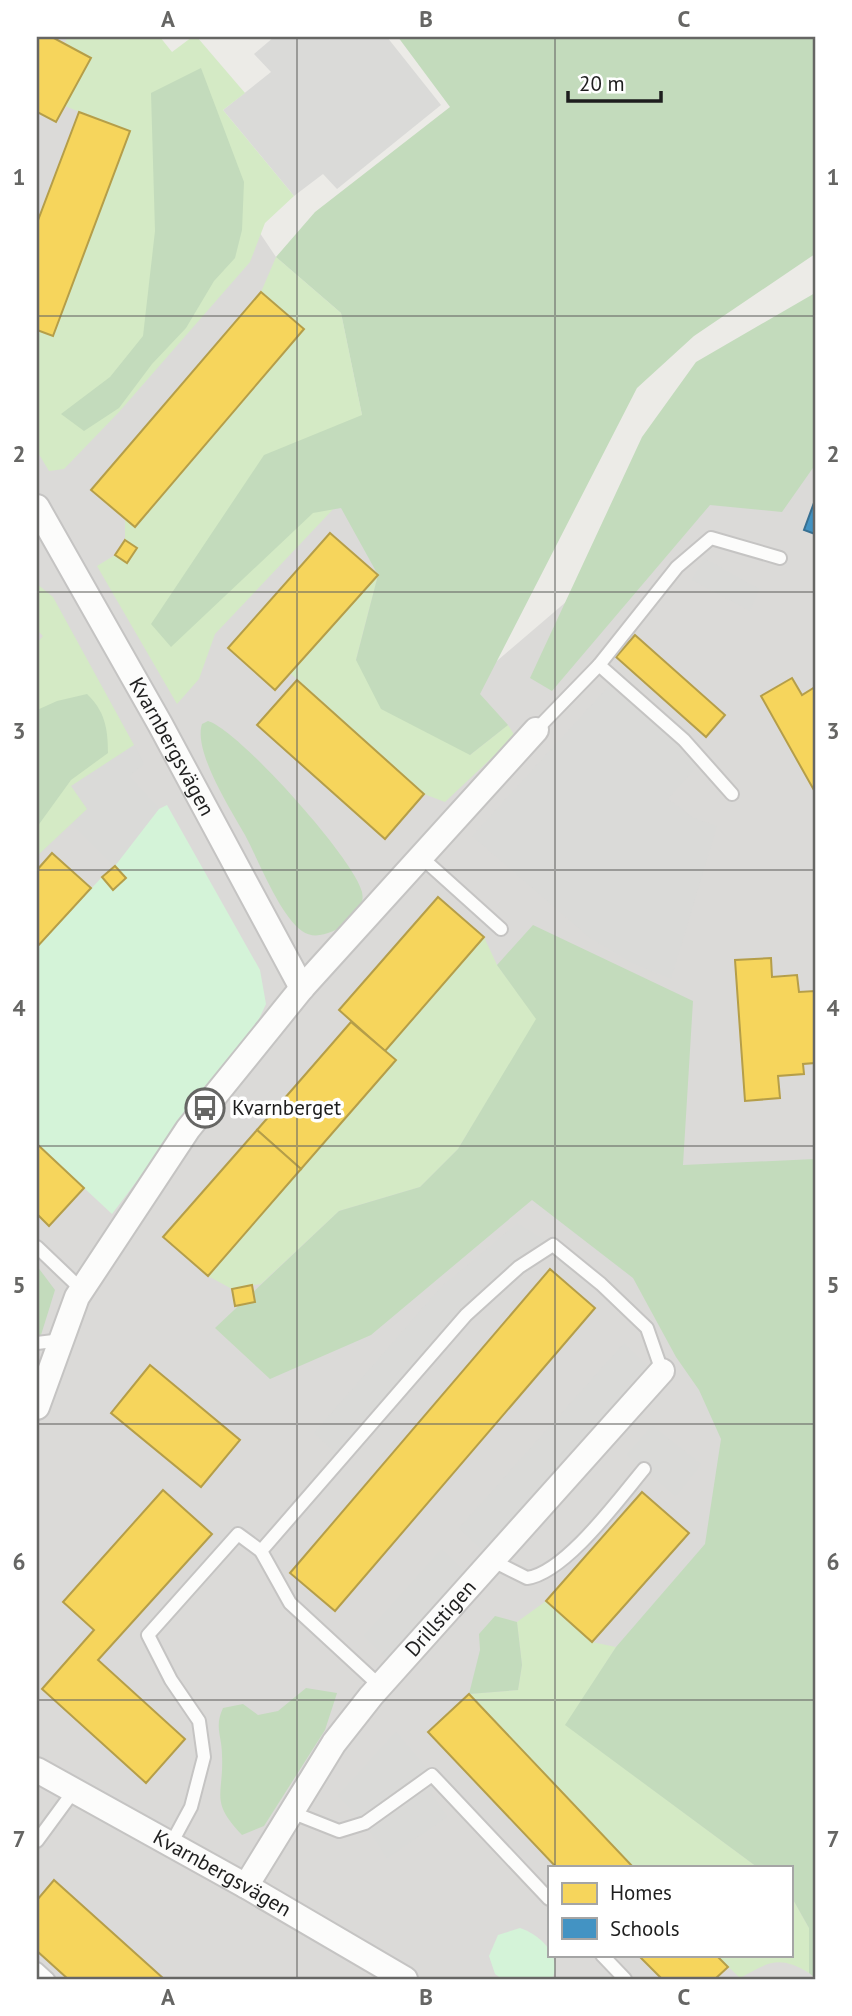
<svg xmlns="http://www.w3.org/2000/svg" width="852" height="2016" viewBox="0 0 852 2016" font-family="'PT Sans',sans-serif">
  <style>
    .residential { fill: #dbdad8; fill-rule: evenodd }
    .religious { fill: #dadad8 }
    .grass { fill: #d4eac5 }
    .forest { fill: #c3dbbc }
    .park { fill: #d4f3d8 }
    .homes { fill: #f6d55c; stroke: #b59e49; stroke-width: 2 }
    .schools { fill: #4393c3; stroke: #387092; stroke-width: 2 }
    .lines { fill: none; stroke-linecap: round; stroke-linejoin: round }
    .service-casing { stroke: #c5c4c3; stroke-width: 16 }
    .minor-casing { stroke: #c5c4c3; stroke-width: 28 }
    .service { stroke: #fcfcfb; stroke-width: 12 }
    .minor { stroke: #fcfcfb; stroke-width: 24 }
    .grid { fill: none; stroke: #666664; stroke-width: 2; stroke-opacity: 0.55 }
    .labels { text-anchor: middle; stroke-width: 7; stroke-linejoin: round; paint-order: stroke }
    .street-label { font-size: 21px; fill: #1e1e1e; stroke: #fff }
    .poi-label { font-size: 21px; fill: #1e1e1e; stroke: #fff; text-anchor: start }
    .neatline { fill: none; stroke: #666664; stroke-width: 2.5 }
    .grid-label { font-size: 23px; text-anchor: middle; font-weight: bold; fill: #666664 }
  </style>
  <rect width="100%" height="100%" fill="#ecebe7"/>
  <path class="residential" d="M37 37H128L276 257 336 316 428 720 815 389V1979H37ZM549 1867H791V1955H549Z"/>
  <g class="religious">
    <path d="M274 37H387L441 105 337 189 323 174 294 196 223 110 271 72 254 54Z"/>
    <path d="M704 558 759 589 750 611 692 580Z"/>
    <path d="M615 679 702 761 668 799 694 818 717 826 671 979 632 963 590 938 472 836Z"/>
    <path d="M134 745 144 764 129 776 159 809 115 866 71 823 87 809 71 787Z"/>
    <path d="M517 1223 553 1245 519 1267 341 1458 314 1433 440 1288Z"/>
    <path d="M624 1343 658 1376 493 1561 459 1528Z"/>
    <path d="M652 1426 701 1464 676 1496 627 1455Z"/>
    <path d="M442 1549 474 1582 397 1667 364 1636Z"/>
    <path d="M396 1732 432 1775 433 1797 447 1817 387 1858 365 1823 338 1796Z"/>
  </g>
  <g class="grass">
    <path d="M67 37H160L172 52 192 37H197L245 93 223 110 294 196 265 223 250 262 119 412 64 469 49 471 37 451V330L53 335 130 132 65 106 91 58 65 43Z"/>
    <path d="M276 257 341 313 362 415 338 504 215 634 199 679 177 704 97 566 115 555 128 563 137 548 125 540V519L135 527 304 330 261 292Z"/>
    <path d="M378 575 356 660 470 755 508 725 515 736 445 802 424 794 290 673Z"/>
    <path d="M37 584 53 597 134 745 71 786 87 809 37 856V643L43 636 37 630Z"/>
    <path d="M484 937 497 965 537 1019 458 1149 420 1187 339 1211 261 1284 232 1289 208 1276 385 1051Z"/>
    <path d="M546 1601 592 1642 616 1647 566 1725 757 1867H633L469 1694 518 1690 522 1665 517 1622Z"/>
    <path d="M791 1896 809 1928V1973C779 1955 769 1962 740 1978L716 1955H791Z"/>
  </g>
  <g class="forest">
    <path d="M398 37H815V254L694 336 637 388 480 694 508 725 470 755 381 709 356 660 378 575 341 508 313 513 171 647 151 624 264 455 362 415 341 313 276 257 315 212 450 107Z"/>
    <path d="M201 68 244 182 242 230 235 258 214 281 186 328 152 364 119 408 84 431 61 414 110 377 143 336 155 231 151 93Z"/>
    <path d="M815 293V465L782 512 710 505 552 691 530 678 642 437 696 362Z"/>
    <path d="M87 694C105 711 108 729 108 753L71 780 37 827V710L57 701Z"/>
    <path d="M208 721C239 730 355 860 362 892 365 907 356 915 346 923 335 932 315 941 302 931 279 914 259 861 245 835 231 810 193 751 202 724Z"/>
    <path d="M533 925 693 1001 683 1165 815 1159V1978L809 1973V1928L791 1896V1867H757L565 1725 616 1647 705 1544 721 1439 699 1390 676 1357 633 1278 532 1200 371 1335 270 1379 215 1328 339 1211 420 1187 458 1149 536 1019 497 965Z"/>
    <path d="M37 1266 55 1290 37 1348Z"/>
    <path d="M495 1616 517 1622 522 1665 518 1690 469 1694 480 1650 479 1634Z"/>
    <path d="M306 1688 337 1693 325 1730 264 1826 242 1835C209 1800 224 1796 222 1755 222 1736 214 1727 223 1708L243 1704 258 1715 278 1711Z"/>
  </g>
  <g class="park">
    <path d="M167 805 260 970 266 1004 259 1019 112 1214 37 1144V947L102 877 113 890 125 878 115 866 159 809Z"/>
    <path d="M520 1928C541 1935 563 1957 552 1979H502L495 1974 489 1956 498 1935Z"/>
  </g>
  <g class="homes">
    <path d="M37 37H52L91 58 56 122 37 112Z"/>
    <path d="M79 112 130 131 53 336 37 330V223Z"/>
    <path d="M261 292 304 329 135 527 91 490Z"/>
    <path d="M330 533 378 575 275 690 228 648Z"/>
    <path d="M125 540 137 548 127 563 115 555Z"/>
    <path d="M635 635 725 715 706 737 616 657Z"/>
    <path d="M792 678 802 695 815 687V792L761 696Z"/>
    <path d="M297 680 424 794 385 839 257 725Z"/>
    <path d="M52 853 91 888 37 947V870Z"/>
    <path d="M115 866 126 878 113 890 102 877Z"/>
    <path d="M438 897 484 937 385 1051 339 1010Z"/>
    <path d="M771 958 772 977 797 975 799 992 815 991V1063L803 1064 804 1074 778 1076 780 1098 745 1101 735 960Z"/>
    <path d="M351 1022 396 1060 301 1169 257 1130Z"/>
    <path d="M257 1130 301 1169 208 1276 163 1237Z"/>
    <path d="M37 1144 84 1188 49 1226 37 1214Z"/>
    <path d="M550 1269 595 1308 335 1611 290 1573Z"/>
    <path d="M252 1285 255 1302 235 1306 232 1289Z"/>
    <path d="M150 1365 240 1440 201 1487 111 1413Z"/>
    <path d="M163 1490 212 1534 98 1660 185 1739 146 1783 42 1689 94 1630 63 1602Z"/>
    <path d="M642 1492 689 1533 592 1642 546 1601Z"/>
    <path d="M469 1694 633 1867H556L428 1732Z"/>
    <path d="M54 1880 164 1979H68L37 1951V1900Z"/>
    <path d="M638 1955H716L728 1967 715 1979H662Z"/>
  </g>
  <path class="schools" d="M815 500V534L804 530Z"/>
  <g class="lines">
    <g class="service-casing">
      <g id="service">
        <path d="M599 665 684 740 732 794"/>
        <path d="M536 730 599 665 677 567 711 538 780 558"/>
        <path d="M421 857 501 929"/>
        <path d="M37 1247 82 1290"/>
        <path d="M37 1343 62 1340"/>
        <path d="M493 1561 527 1578C565 1573 619 1499 644 1469"/>
        <path d="M380 1686 290 1603 261 1551 466 1315 519 1267 553 1245 601 1284 647 1328 662 1371"/>
        <path d="M291 1812 339 1831 365 1823 432 1775 549 1899"/>
        <path d="M37 1841 73 1792"/>
        <path d="M171 1844 191 1807 204 1757 199 1721 171 1680 148 1635 238 1534 261 1551"/>
        <path d="M602 1955 625 1979"/>
        <path d="M37 1969 48 1979"/>
      </g>
    </g>
    <g class="minor-casing">
      <g id="minor">
        <path id="s1" d="M37 507 160 724 302 988"/>
        <path d="M37 1407 77 1297 188 1129 302 988 536 730"/>
        <path id="s2" d="M37 1770 246 1886 405 1979"/>
        <path id="s3" d="M246 1886 334 1743 371 1696 662 1371"/>
      </g>
    </g>
    <use href="#service" class="service"/>
    <use href="#minor" class="minor"/>
  </g>
  <path class="grid" d="M297 37V1979M555 37V1867M37 316H815M37 592H815M37 870H815M37 1146H815M37 1424H815M37 1700H815M555 1955V1979"/>
  <defs>
    <g id="bus-ring" transform="scale(2.0125)"><circle r="9.5" fill="#fff" stroke="#666664" stroke-width="1.5"/><path d="M-5-6H5V4H4V6H2V4H-2V6H-4V4H-5ZM-3.5-4V0h7V-4ZM-3.5 1.2v1.5H-2V1.2ZM2 1.2v1.5H3.5V1.2Z" fill="#666664"/></g>
  </defs>
  <g fill-rule="evenodd">
    <use href="#bus-ring" x="205" y="1108"/>
  </g>
  <g class="labels">
    <g class="street-label">
      <text dy="7" stroke="none"><textPath href="#s1" startOffset="275">Kvarnbergsvägen</textPath></text>
      <text dy="7" stroke="none"><textPath href="#s3" startOffset="332">Drillstigen</textPath></text>
      <text dy="7" stroke="none"><textPath href="#s2" startOffset="212">Kvarnbergsvägen</textPath></text>
    </g>
    <g class="poi-label">
      <text x="232" y="1115">Kvarnberget</text>
    </g>
  </g>
  <rect width="852" height="2016" fill="none" stroke="#ffffff" stroke-width="77"/>
  <rect x="548" y="1866" width="245" height="91" fill="#ffffff" stroke="#a5a5a5" stroke-width="2"/>
  <rect x="562" y="1883" width="35" height="21" fill="#f6d55c" stroke="#a5a5a5" stroke-width="2"/>
  <text x="610" y="1900" font-size="21" fill="#1e1e1e">Homes</text>
  <rect x="562" y="1918" width="35" height="21" fill="#4393c3" stroke="#a5a5a5" stroke-width="2"/>
  <text x="610" y="1936" font-size="21" fill="#1e1e1e">Schools</text>
  <path d="M568 91v10h93v-10" fill="none" stroke="#1e1e1e" stroke-width="3.5"/>
  <text x="579" y="91" font-size="21" fill="#1e1e1e" stroke="#ffffff" stroke-width="5" paint-order="stroke">20 m</text>
  <rect x="38" y="38" width="776" height="1940" class="neatline"/>
  <g class="grid-label">
    <text x="168" y="27">A</text>
    <text x="426" y="27">B</text>
    <text x="684" y="27">C</text>
    <text x="19" y="185">1</text>
    <text x="833" y="185">1</text>
    <text x="19" y="462">2</text>
    <text x="833" y="462">2</text>
    <text x="19" y="739">3</text>
    <text x="833" y="739">3</text>
    <text x="19" y="1016">4</text>
    <text x="833" y="1016">4</text>
    <text x="19" y="1293">5</text>
    <text x="833" y="1293">5</text>
    <text x="19" y="1570">6</text>
    <text x="833" y="1570">6</text>
    <text x="19" y="1847">7</text>
    <text x="833" y="1847">7</text>
    <text x="168" y="2005">A</text>
    <text x="426" y="2005">B</text>
    <text x="684" y="2005">C</text>
  </g>
</svg>
